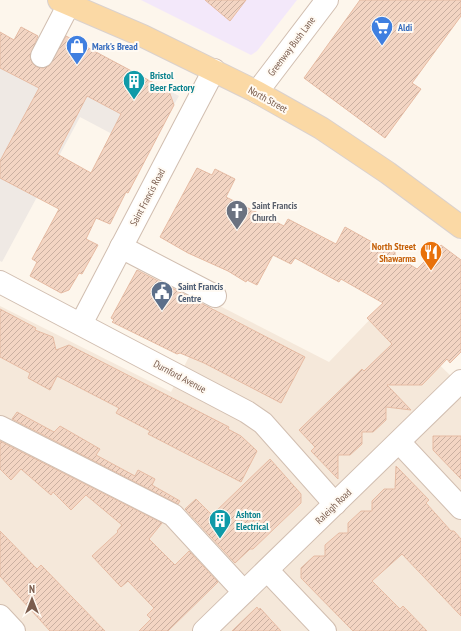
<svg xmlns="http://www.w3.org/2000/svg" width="461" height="631" viewBox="0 0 461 631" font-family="'PT Sans Narrow',sans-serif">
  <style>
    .residential { fill: #f5e8da }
    .industrial { fill: #efe9e4 }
    .education { fill: #f3e8fa }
    .building { fill: url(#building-hatch); stroke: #e6bba3; fill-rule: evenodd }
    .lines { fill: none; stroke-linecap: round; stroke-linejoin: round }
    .minor-casing { stroke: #d1beb0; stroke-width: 24 }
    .major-casing { stroke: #dad1cd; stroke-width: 24 }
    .minor { stroke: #fff; stroke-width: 22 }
    .major { stroke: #fbd9a5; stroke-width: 22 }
    .labels { text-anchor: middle; stroke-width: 4; stroke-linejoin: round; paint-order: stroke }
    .shop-label { font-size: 10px; font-weight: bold; fill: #366cbe; stroke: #fffaf3; text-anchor: start }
    .street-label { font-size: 10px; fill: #7a5c4d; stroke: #fffaf3 }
    .culture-label { font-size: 10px; font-weight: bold; fill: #0d838f; stroke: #fffaf3; text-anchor: start }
    .worship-label { font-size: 10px; font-weight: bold; fill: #5b616d; stroke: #fffaf3; text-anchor: start }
    .food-label { font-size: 10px; font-weight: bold; fill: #c56008; stroke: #fffaf3; text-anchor: end }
    .service-label { font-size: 10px; font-weight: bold; fill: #4e5e75; stroke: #fffaf3; text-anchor: start }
  </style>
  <defs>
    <pattern id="building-hatch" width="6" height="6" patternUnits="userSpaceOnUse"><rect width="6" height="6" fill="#f3d5c3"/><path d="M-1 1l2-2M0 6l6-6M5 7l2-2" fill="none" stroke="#cab0a1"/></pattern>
  </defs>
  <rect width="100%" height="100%" fill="#fdf6ec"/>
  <path class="residential" d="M216 304 329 362 381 308 455 380 461 374V631H0V306L171 392Z"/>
  <path class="industrial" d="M21 27 36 35 29 49 53 61 66 36 179 96 146 152 80 117 2 262 0 261V32L14 40Z"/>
  <path class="education" d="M141 0H297L257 51 251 55Z"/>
  <g class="building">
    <path d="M205 0H246L230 21Z"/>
    <path d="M360 0H461V16L412 83 421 89 385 138 304 78Z"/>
    <path d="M21 27 38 36 30 56 32 63 37 67 43 68 49 66 66 36 169 91 174 105 128 193 126 192 110 224 96 218 86 239 98 245 82 274 79 273 69 290 61 293 30 276 37 262 32 259 59 209 0 178V161L39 88 0 68V32L14 40ZM87 96 121 114 91 173 57 154Z"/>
    <path d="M197 168 212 175 215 169 235 179 226 197 284 226 288 219 336 244 345 227 381 247 383 245 395 252V255L417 269 441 245 461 260V352L450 363 447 359 422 385H387L411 410 386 407V420L373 432H362V444L350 455H338V479L311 451 315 447 299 430 362 369 364 371 392 344 367 318 383 303 341 279 339 282 295 258 291 264 273 255 257 285 247 280 246 282 228 271 188 253 160 237Z"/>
    <path d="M137 270 305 357 281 403 204 363 180 353 177 354 112 322 114 320 111 318Z"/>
    <path d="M0 309 36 328 35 330 53 337 56 350 69 345 229 427 228 429 241 436 257 451 241 482 148 434 150 431 116 413 119 408 57 376 50 390 28 378 30 373 0 357Z"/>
    <path d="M17 412 54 432 60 426 100 449 96 455 135 476 138 470 155 479 152 485 180 501 178 504 12 419Z"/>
    <path d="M433 436H461V479L433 450Z"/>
    <path d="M0 441 162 523 149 539 175 565 189 551 218 582 168 631H139L151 619 147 615 154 608 128 581 121 587 92 556 118 532 117 531 122 525 86 495 71 510 53 492 51 495 21 469 11 480 0 469Z"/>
    <path d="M270 459 301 494V503L253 549H250L235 563 185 509 196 499 212 515Z"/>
    <path d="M396 466 429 500 426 503 451 531H454L461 539V616L402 554 372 581 400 609 403 606 427 631H353L301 578V568L314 556H325V545L339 533H348V523L361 511H372V501L384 489H395Z"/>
    <path d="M0 531 37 569 41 565 105 631H50L0 576Z"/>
    <path d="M257 607 259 610 260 608 281 631H232Z"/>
  </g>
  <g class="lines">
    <g class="minor-casing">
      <g id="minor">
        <path d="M42 56 69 4"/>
        <path d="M257 92 327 0"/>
        <path d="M121 247 215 296"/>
        <path d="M0 282 247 412 263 423 335 504"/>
        <path d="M81 324 214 70"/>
        <path d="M0 427 173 515 244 592"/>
        <path d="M399 442 461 508"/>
        <path d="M267 570 325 631"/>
        <path d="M0 616 14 631"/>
        <path d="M204 631 461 381"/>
      </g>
    </g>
    <g class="major-casing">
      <path id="major" d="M59 0 143 36 257 92 321 128 388 173 461 227"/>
    </g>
    <use href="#minor" class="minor"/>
    <use href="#major" class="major"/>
  </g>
  <defs>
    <g id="supermarket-pin" transform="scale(1.15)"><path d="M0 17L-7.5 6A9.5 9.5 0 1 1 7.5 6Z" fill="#3f7fe0" stroke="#fffaf3"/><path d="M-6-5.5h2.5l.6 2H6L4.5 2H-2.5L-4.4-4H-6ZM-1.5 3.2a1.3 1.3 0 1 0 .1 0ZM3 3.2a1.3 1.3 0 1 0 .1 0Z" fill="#fff"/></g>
    <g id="shop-pin" transform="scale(1.15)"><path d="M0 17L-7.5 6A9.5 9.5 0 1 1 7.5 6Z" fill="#3f7fe0" stroke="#fffaf3"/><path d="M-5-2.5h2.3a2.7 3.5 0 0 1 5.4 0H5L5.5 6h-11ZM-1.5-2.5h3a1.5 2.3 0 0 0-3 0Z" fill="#fff"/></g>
    <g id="building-pin" transform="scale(1.15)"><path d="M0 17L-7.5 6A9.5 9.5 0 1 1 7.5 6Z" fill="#0f9aa8" stroke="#fffaf3"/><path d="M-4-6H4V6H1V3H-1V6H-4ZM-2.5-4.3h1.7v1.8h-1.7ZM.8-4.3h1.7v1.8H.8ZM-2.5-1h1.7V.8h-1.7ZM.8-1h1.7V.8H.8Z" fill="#fff"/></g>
    <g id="church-pin" transform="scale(1.15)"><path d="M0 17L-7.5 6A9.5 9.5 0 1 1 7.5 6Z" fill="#6b7280" stroke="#fffaf3"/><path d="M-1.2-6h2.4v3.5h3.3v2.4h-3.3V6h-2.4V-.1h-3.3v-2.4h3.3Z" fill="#fff"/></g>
    <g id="restaurant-pin" transform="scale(1.15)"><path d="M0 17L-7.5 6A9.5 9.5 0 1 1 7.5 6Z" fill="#e8710a" stroke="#fffaf3"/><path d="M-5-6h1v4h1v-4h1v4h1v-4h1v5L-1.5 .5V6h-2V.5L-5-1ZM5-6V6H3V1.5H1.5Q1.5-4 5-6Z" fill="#fff"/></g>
    <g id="civic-pin" transform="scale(1.15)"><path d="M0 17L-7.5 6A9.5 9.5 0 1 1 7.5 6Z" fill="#5c6f8a" stroke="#fffaf3"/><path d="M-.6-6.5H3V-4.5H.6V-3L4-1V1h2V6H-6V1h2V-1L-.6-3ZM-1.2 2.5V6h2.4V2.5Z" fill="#fff"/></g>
  </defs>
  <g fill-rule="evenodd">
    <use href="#supermarket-pin" x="382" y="27"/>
    <use href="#shop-pin" x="77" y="46"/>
    <use href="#building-pin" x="134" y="81"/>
    <use href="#church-pin" x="237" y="211"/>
    <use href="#restaurant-pin" x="431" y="252"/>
    <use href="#civic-pin" x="162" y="292"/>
    <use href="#building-pin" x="220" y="520"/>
  </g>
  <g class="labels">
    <g class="shop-label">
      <text x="398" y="31">Aldi</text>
      <text x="92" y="50">Mark's Bread</text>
    </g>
    <g class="street-label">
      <text transform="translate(291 46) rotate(-53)" y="4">Greenway Bush Lane</text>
      <text transform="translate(268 99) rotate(29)" y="4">North Street</text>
      <text transform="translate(147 197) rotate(-62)" y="4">Saint Francis Road</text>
      <text transform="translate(180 376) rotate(28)" y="4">Durnford Avenue</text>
      <text transform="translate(333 506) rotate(-44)" y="4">Raleigh Road</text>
    </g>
    <g class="culture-label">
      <text x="150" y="79">Bristol<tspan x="150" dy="12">Beer Factory</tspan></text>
      <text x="236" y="518">Ashton<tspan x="236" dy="12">Electrical</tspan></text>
    </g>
    <g class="worship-label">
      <text x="252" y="209">Saint Francis<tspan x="252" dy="12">Church</tspan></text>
    </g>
    <g class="food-label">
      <text x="416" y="250">North Street<tspan x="416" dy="12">Shawarma</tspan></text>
    </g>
    <g class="service-label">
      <text x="178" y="290">Saint Francis<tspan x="178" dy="12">Centre</tspan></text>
    </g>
  </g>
  <g transform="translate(32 599)" stroke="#fffaf3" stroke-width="3" paint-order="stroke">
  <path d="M0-3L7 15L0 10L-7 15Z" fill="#7a5c4d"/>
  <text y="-6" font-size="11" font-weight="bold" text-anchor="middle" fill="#7a5c4d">N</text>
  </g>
</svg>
